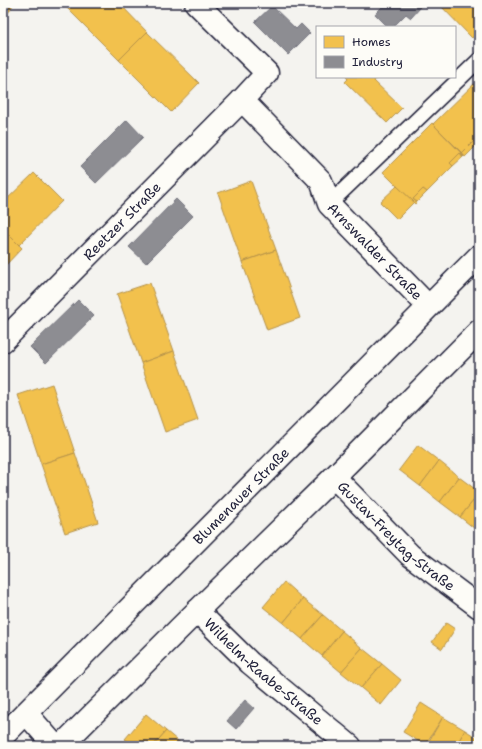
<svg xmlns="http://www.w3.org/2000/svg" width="482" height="749" viewBox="0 0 482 749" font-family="'Shantell Sans',sans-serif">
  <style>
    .homes { fill: #f2c14e; stroke: #b49148 }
    .industry { fill: #8d8d92; stroke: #6d6d78 }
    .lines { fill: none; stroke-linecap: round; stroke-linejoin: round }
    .service-casing { stroke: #22223b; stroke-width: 17 }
    .minor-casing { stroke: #22223b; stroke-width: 25 }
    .tertiary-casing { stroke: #22223b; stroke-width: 25 }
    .service { stroke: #fdfcf7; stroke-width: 14 }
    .minor { stroke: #fdfcf7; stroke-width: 22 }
    .tertiary { stroke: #fdfcf7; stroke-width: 22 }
    .labels { text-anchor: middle; stroke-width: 4; stroke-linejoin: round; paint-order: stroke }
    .street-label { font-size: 14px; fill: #22223b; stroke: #fdfcf7 }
  </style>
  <rect width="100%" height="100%" fill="#f4f3ef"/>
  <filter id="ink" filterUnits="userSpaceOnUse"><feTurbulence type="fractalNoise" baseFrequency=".025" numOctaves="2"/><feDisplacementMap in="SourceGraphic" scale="8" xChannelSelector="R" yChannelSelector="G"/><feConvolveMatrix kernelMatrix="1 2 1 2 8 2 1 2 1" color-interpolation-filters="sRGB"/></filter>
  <g filter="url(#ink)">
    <g class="homes">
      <path d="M3 3H14L5 18 3 17Z"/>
      <path d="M72 3H119L147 32 119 60 67 8Z"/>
      <path d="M415 3H424L419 8Z"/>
      <path d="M438 3H479V31L472 38Z"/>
      <path d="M147 32 199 83 171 112 119 60Z"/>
      <path d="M346 77H377L374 81 402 108 387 123 345 82 348 79Z"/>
      <path d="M479 79V136L462 153 433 124Z"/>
      <path d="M432 123 464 156 463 157 460 153 450 163 453 166 427 192 423 189 413 199 417 202 415 204 383 172Z"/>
      <path d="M479 136V143L465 157 462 153Z"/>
      <path d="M460 153 463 157 453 166 450 163Z"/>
      <path d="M34 173 62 201 19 245 3 229V203Z"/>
      <path d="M251 181 276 250 242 262 218 193Z"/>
      <path d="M397 186 414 202 397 219 380 202Z"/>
      <path d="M423 189 427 192 417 202 413 199Z"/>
      <path d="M3 229 22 248 3 268Z"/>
      <path d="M276 250 300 318 267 330 242 262Z"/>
      <path d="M150 283 174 351 141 363 117 294Z"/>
      <path d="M174 351 198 420 165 432 141 363Z"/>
      <path d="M52 384 75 453 41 464 18 395Z"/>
      <path d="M418 445 439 461 420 486 399 470Z"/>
      <path d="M75 453 98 522 65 533 41 464Z"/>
      <path d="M439 461 459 477 440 502 420 486Z"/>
      <path d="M459 477 479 492V494L460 517 440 502Z"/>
      <path d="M479 494V532L460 517Z"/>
      <path d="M284 582 303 599 283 623 263 607Z"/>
      <path d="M303 599 323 615 302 639 283 623Z"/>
      <path d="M323 615 342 631 322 656 302 639Z"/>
      <path d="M446 623 455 629 442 649 432 642Z"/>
      <path d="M342 631 362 648 341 672 322 656Z"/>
      <path d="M362 648 382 664 361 688 341 672Z"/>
      <path d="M382 664 401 680 381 705 361 688Z"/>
      <path d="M421 703 443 717 425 745 403 732Z"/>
      <path d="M146 714 166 731 153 746H133L125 739Z"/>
      <path d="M443 717 465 730 456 746H426Z"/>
      <path d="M465 730 479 739V746H456Z"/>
      <path d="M166 731 184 746H153Z"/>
    </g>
    <g class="industry">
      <path d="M386 3H415L420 8 411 18 406 14 393 27H388L375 14Z"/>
      <path d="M272 6 296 29 301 24 310 33 288 55 255 22Z"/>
      <path d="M127 120 143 137 96 183 80 167Z"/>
      <path d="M176 199 193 216 146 263 129 247Z"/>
      <path d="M78 300 94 316 46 363 30 347Z"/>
      <path d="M245 700 254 708 236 729 227 721Z"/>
    </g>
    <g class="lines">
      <g class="service-casing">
        <path id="service" d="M329 204 479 60"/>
      </g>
      <g class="minor-casing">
        <g id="minor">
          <path id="s1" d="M196 3 267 73 242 100 321 181 329 204 428 306"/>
          <path id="s2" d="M3 341 242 100"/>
          <path id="s3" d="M334 477 410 555 479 607"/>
          <path id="s4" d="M197 611 250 663 350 746"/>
          <path d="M26 713 55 746"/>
          <path d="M61 746 197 611 334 477 479 331"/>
        </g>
      </g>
      <g class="tertiary-casing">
        <g id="tertiary">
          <path id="s5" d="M3 736 479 256"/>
        </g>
      </g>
      <use href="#service" class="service"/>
      <use href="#minor" class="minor"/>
      <use href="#tertiary" class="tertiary"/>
    </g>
  </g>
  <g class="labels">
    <g class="street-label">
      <text dy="5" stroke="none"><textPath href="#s2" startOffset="169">Reetzer Straße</textPath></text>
      <text dy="5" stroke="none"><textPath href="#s1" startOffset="340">Arnswalder Straße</textPath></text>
      <text dy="5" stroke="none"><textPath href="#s5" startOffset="338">Blumenauer Straße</textPath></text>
      <text dy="5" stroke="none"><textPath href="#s3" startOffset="86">Gustav-Freytag-Straße</textPath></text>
      <text dy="5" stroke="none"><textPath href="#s4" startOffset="90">Wilhelm-Raabe-Straße</textPath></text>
    </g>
  </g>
  <rect width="482" height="749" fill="none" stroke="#fdfcf7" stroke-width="16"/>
  <rect x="8" y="8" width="466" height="733" fill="none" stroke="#22223b" stroke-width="1.5" filter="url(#ink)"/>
  <rect x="316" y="26" width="140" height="52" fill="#fdfcf7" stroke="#a5a5ac"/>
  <rect x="324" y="36" width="20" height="12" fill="#f2c14e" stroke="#a5a5ac"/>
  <text x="352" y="46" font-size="12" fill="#22223b">Homes</text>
  <rect x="324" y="56" width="20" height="12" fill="#8d8d92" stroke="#a5a5ac"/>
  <text x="352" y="66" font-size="12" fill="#22223b">Industry</text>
</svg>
